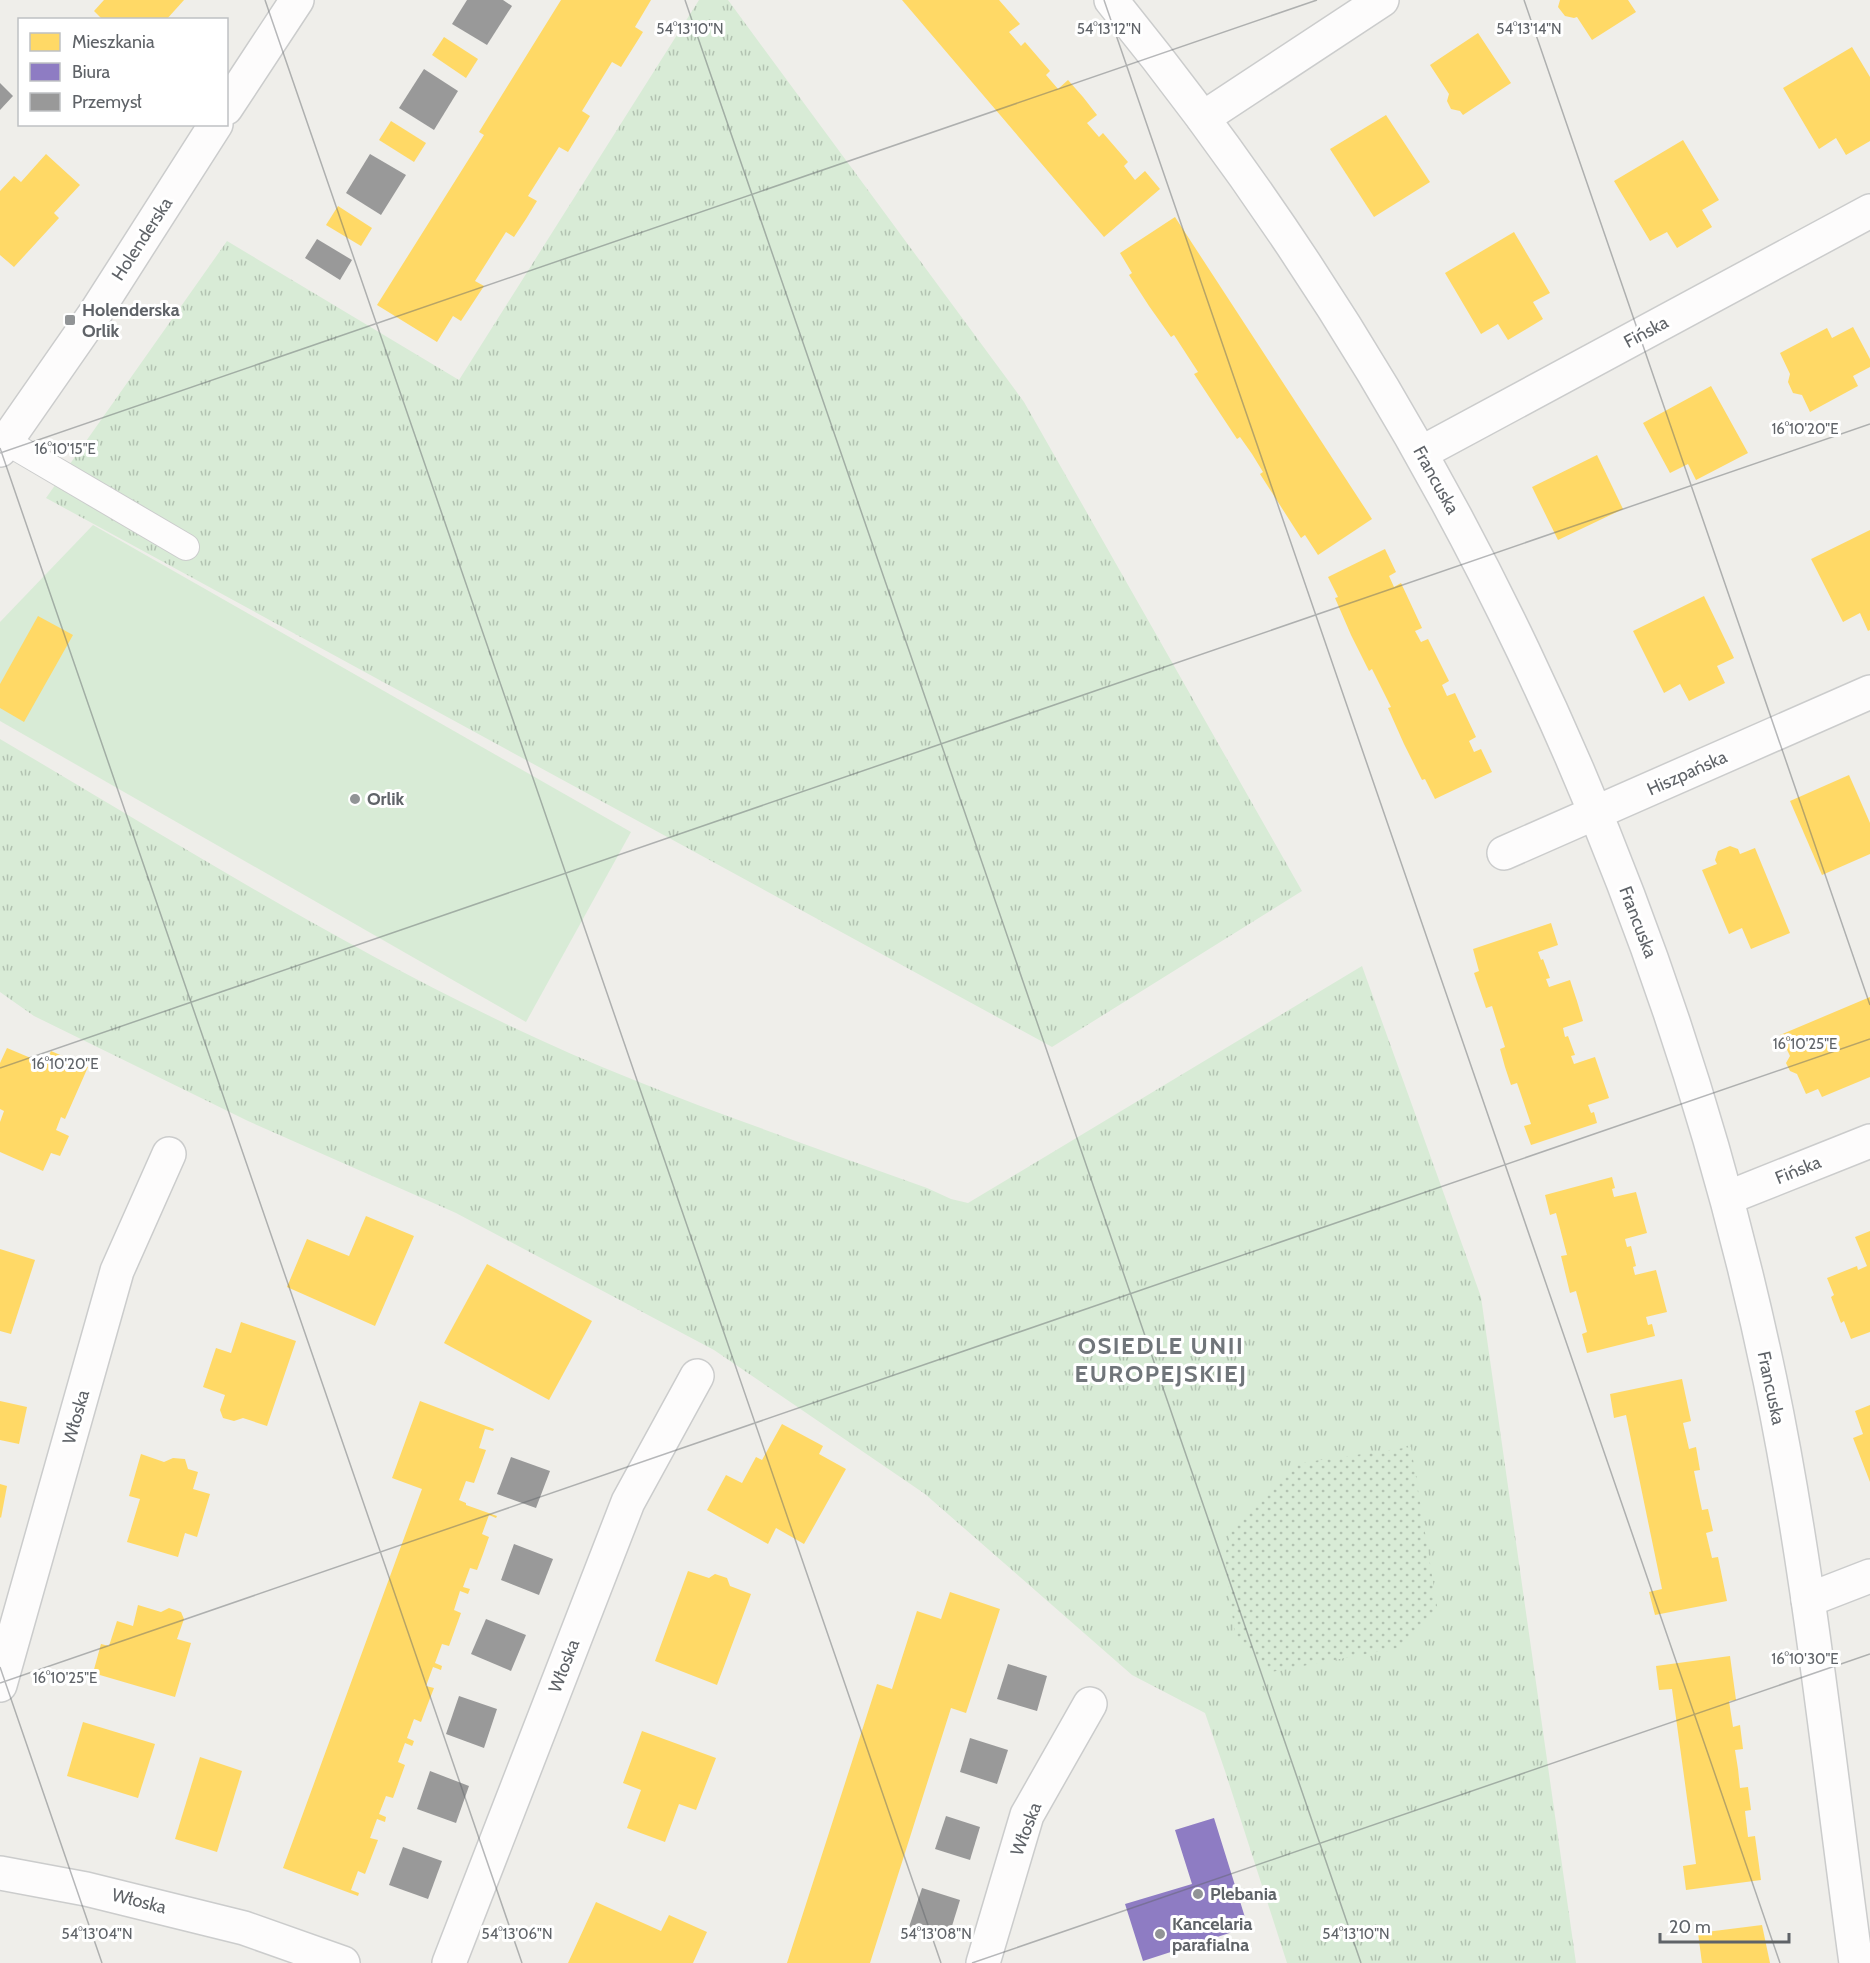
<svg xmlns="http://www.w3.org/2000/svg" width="1870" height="1963" viewBox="0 0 1870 1963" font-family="Cabin,sans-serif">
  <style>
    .grass { fill: url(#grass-tufts) }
    .park { fill: url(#park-dots) }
    .pitch { fill: #d8ebd6 }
    .homes { fill: #ffd966 }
    .offices { fill: #8e7cc3 }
    .industry { fill: #999 }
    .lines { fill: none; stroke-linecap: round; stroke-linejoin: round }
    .service-casing { stroke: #cbcccc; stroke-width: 28 }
    .minor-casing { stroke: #cbcccc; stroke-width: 36 }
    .service { stroke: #fdfcfc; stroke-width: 26 }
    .minor { stroke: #fdfcfc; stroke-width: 33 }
    .ticks { fill: none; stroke: #5f6368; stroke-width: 1.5; stroke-opacity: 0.45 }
    .poi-dot { fill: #919496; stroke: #fff; stroke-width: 2 }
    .labels { text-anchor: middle; stroke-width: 6; stroke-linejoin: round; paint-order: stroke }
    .street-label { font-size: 18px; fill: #5f6368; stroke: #fff }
    .poi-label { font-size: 18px; font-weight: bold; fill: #5f6368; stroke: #fff; text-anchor: start }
    .district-label { font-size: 24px; font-weight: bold; letter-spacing: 1.5px; fill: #70757a; stroke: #fff }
    .ticks-label { font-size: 15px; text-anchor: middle; fill: #5f6368; stroke: #fff; stroke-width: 6; stroke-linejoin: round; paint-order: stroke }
  </style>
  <defs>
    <pattern id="grass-tufts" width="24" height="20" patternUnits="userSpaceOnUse" patternTransform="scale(1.5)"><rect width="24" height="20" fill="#d8ebd6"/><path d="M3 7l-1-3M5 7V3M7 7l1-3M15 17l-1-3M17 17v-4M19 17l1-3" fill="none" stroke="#b2c2b1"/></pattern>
    <pattern id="park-dots" width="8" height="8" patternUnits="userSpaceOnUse" patternTransform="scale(1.5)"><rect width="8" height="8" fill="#d8ebd6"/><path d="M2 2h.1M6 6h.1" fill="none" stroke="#b2c2b1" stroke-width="1.8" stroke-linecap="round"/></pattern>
  </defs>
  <rect width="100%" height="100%" fill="#efeeea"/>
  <g class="grass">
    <path d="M699 0H728L1024 402 1302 891 1052 1047 46 498 227 241 459 380Z"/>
    <path d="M0 739C165 836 329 939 502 1022 639 1088 784 1136 927 1188L951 1199 968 1203 1362 966 1481 1297 1576 1963H1287L1225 1771 1205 1713 1132 1675 925 1494 714 1350 456 1213 248 1121 34 1016 0 992Z"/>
  </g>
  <path class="park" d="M1411 1447 1438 1612 1403 1647 1271 1672 1235 1637 1225 1556 1233 1524 1300 1463Z"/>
  <path class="pitch" d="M93 525 631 832 526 1022 0 721V622Z"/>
  <g class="homes">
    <path d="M104 0H184L166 20H103L94 11Z"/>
    <path d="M561 0H651L635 27 643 32 621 67 612 62 582 111 590 116 568 152 559 147 528 196 537 201 526 219 514 237 506 232 475 281 484 286 461 321 453 316 437 342 377 305 484 135 479 132Z"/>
    <path d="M902 0H999L1020 24 1009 32 1021 46 1025 42 1050 71 1046 75 1058 89 1068 80 1083 97 1097 115 1087 123 1099 137 1103 133 1128 162 1124 166 1135 180 1145 171 1160 189 1104 237Z"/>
    <path d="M1560 0H1628L1636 12 1592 40 1577 17 1574 18 1565 16 1558 7Z"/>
    <path d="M1478 33 1511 83 1463 115 1460 111 1451 109 1447 101 1449 94 1430 65Z"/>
    <path d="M444 37 478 59 466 78 432 55Z"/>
    <path d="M1852 47 1870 77V141L1846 155 1836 138 1819 149 1783 88Z"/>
    <path d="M1386 115 1430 182 1374 217 1330 149Z"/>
    <path d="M391 121 426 143 414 162 379 140Z"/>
    <path d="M1683 140 1719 200 1702 210 1712 227 1677 248 1667 232 1650 241 1614 181Z"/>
    <path d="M46 154 80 185 54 213 59 218 14 267 0 255V191L14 176 21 182Z"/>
    <path d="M338 206 372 228 361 246 326 225Z"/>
    <path d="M1175 217 1372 519 1318 555 1305 535 1301 538 1260 474 1263 472 1252 454 1240 437 1237 439 1194 374 1198 372 1174 335 1171 337 1149 306 1129 275 1132 273 1120 253Z"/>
    <path d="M1514 232 1550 293 1533 302 1543 319 1508 340 1498 324 1481 334 1445 273Z"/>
    <path d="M1853 327 1870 359V367L1853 376 1858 386 1810 412 1802 395 1793 393 1788 382 1790 374 1780 353 1827 328 1832 338Z"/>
    <path d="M1711 386 1748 453 1696 480 1688 464 1670 473 1643 423Z"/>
    <path d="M1597 455 1623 509 1558 540 1532 487Z"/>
    <path d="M1870 530V630L1868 631 1860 613 1843 622 1811 559Z"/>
    <path d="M1385 549 1396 572 1389 576 1394 587 1401 583 1422 628 1415 631 1421 642 1428 639 1449 681 1442 685 1447 696 1455 693 1476 737 1469 741 1474 752 1481 749 1492 772 1435 799 1425 779 1422 780 1404 744 1388 708 1391 707 1372 669 1369 671 1351 635 1335 598 1338 597 1328 577Z"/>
    <path d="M1704 596 1734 658 1717 666 1725 683 1689 701 1680 684 1664 693 1633 631Z"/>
    <path d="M38 616 73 635 24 722 0 708V684Z"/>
    <path d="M1849 775 1870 823V854L1822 875 1790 801Z"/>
    <path d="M1730 846 1738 849 1740 854 1755 848 1790 933 1751 949 1742 928 1729 934 1702 870 1717 864 1715 860 1718 851Z"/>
    <path d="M1551 923 1558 945 1538 952 1541 960 1543 959 1550 978 1546 979 1549 987 1570 980 1577 1001 1583 1021 1563 1028 1565 1037 1568 1036 1575 1055 1571 1056 1574 1064 1595 1057 1609 1098 1588 1105 1591 1113 1594 1112 1597 1123 1531 1145 1524 1126 1531 1124 1517 1083 1511 1085 1505 1067 1500 1049 1505 1047 1492 1006 1486 1008 1474 973 1479 971 1473 949Z"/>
    <path d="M1870 997V1077L1822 1097 1818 1089 1806 1094 1797 1074 1790 1071 1786 1063 1790 1056 1780 1035Z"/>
    <path d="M7 1048 45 1064 51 1051 88 1067 65 1119 61 1117 56 1130 69 1136 60 1156 51 1153 43 1171 0 1152V1122L4 1111 0 1109V1063Z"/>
    <path d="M1612 1177 1615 1188 1612 1189 1614 1197 1636 1192 1647 1233 1625 1239 1627 1247 1631 1246 1636 1266 1633 1267 1635 1275 1656 1270 1667 1312 1646 1317 1648 1325 1652 1324 1655 1336 1587 1353 1582 1334 1587 1332 1576 1291 1570 1293 1561 1256 1567 1255 1556 1213 1550 1215 1545 1195Z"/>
    <path d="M366 1216 414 1236 375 1326 287 1287 307 1239 349 1256Z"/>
    <path d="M1870 1231V1332L1851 1339 1844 1321 1841 1323 1831 1297 1834 1295 1827 1278 1857 1266 1858 1270 1867 1266 1855 1237Z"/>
    <path d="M0 1249 35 1260 11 1334 0 1331Z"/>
    <path d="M487 1264 592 1321 549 1400 444 1343Z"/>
    <path d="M241 1322 296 1341 267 1426 243 1418 234 1421 223 1418 220 1410 225 1395 203 1387 216 1348 231 1353Z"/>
    <path d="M1682 1379 1691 1421 1683 1423 1689 1449 1696 1447 1700 1470 1694 1471 1698 1491 1702 1510 1708 1509 1713 1531 1706 1533 1712 1558 1718 1557 1727 1601 1655 1615 1649 1592 1662 1589 1626 1415 1614 1418 1610 1394Z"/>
    <path d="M0 1401 27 1407 19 1444 0 1440Z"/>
    <path d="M420 1401 494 1429 493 1431 485 1429 479 1448 486 1450 474 1483 466 1481 459 1500 466 1503V1505L497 1516 496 1518 489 1515 482 1534 489 1537 483 1554 477 1570 470 1568 463 1587 470 1589 468 1594 460 1591 454 1610 461 1613 449 1646 442 1644 435 1663 442 1666 441 1670 433 1667 426 1686 434 1688 427 1706 421 1722 414 1719 407 1738 414 1741 413 1744 412 1746 405 1743 398 1762 405 1765 393 1798 386 1796 379 1814 386 1817 385 1822 377 1819 370 1838 378 1840 365 1874 358 1871 351 1890 359 1893 358 1896 283 1868 422 1489 392 1478Z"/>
    <path d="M1870 1405V1482L1853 1438 1863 1434 1855 1411Z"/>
    <path d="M782 1424 823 1446 819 1454 846 1469 804 1544 776 1528 768 1544 707 1510 726 1475 742 1483 756 1457 762 1460Z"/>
    <path d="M141 1454 164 1462 173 1458 185 1459 188 1469 198 1472 193 1489 210 1494 197 1537 185 1533 178 1557 127 1542 140 1499 129 1496Z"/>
    <path d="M0 1484 7 1486 1 1518 0 1517Z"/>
    <path d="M688 1571 709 1578 715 1574 727 1578 730 1586 751 1594 717 1685 655 1661Z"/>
    <path d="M950 1592 1000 1609 966 1713 951 1708 870 1963H787L877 1684 892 1689 917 1611 941 1619Z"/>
    <path d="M138 1605 161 1612 169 1608 181 1612 184 1619 177 1639 191 1643 175 1697 93 1673 101 1644 109 1646 117 1621 133 1626Z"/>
    <path d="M1730 1656 1736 1700 1729 1701 1733 1727 1740 1725 1743 1749 1735 1750 1738 1769 1740 1788 1748 1787 1751 1810 1745 1811 1748 1837 1755 1836 1761 1880 1686 1890 1683 1866 1696 1864 1684 1776 1672 1689 1659 1690 1656 1666Z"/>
    <path d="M83 1722 155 1744 138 1798 67 1776Z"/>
    <path d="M642 1731 716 1758 696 1810 679 1804 665 1842 627 1828 641 1790 623 1783Z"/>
    <path d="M200 1757 242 1771 217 1852 175 1839Z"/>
    <path d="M596 1902 661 1931 669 1915 707 1932 693 1963H568Z"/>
    <path d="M1762 1925 1770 1963H1702L1698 1933Z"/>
  </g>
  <path class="offices" d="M1214 1818 1248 1927 1143 1961 1125 1904 1192 1884 1175 1830Z"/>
  <g class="industry">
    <path d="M467 0H503L512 6 487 45 452 24Z"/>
    <path d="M424 69 458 91 434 130 399 108Z"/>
    <path d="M0 83 13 96 0 110Z"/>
    <path d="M370 154 406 175 381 215 346 193Z"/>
    <path d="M317 239 352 260 340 280 305 258Z"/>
    <path d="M511 1457 550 1471 536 1508 497 1494Z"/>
    <path d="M514 1544 553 1559 539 1595 501 1580Z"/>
    <path d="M486 1619 526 1635 511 1671 471 1654Z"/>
    <path d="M1008 1664 1047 1676 1037 1711 997 1699Z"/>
    <path d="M459 1696 497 1709 484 1748 446 1734Z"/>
    <path d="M970 1738 1008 1750 997 1784 960 1772Z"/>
    <path d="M430 1771 469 1786 456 1823 417 1809Z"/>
    <path d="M946 1816 980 1827 970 1860 935 1849Z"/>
    <path d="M403 1847 442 1861 428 1899 389 1885Z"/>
    <path d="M922 1888 960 1900 948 1939 909 1927Z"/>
  </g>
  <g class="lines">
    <g class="service-casing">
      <path id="service" d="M7 442 186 547"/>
    </g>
    <g class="minor-casing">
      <g id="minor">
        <path d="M1111 0C1437 400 1664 874 1770 1380 1810 1572 1829 1768 1856 1963"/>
        <path d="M226 108 297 0"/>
        <path d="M1203 118 1382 0"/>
        <path d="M0 450 96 312 216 124"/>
        <path d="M1421 453 1870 211"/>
        <path d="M1504 853 1870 692"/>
        <path d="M1727 1198 1870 1141"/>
        <path d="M1808 1600 1870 1576"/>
        <path d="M0 1685 117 1271 169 1154"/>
        <path d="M0 1873 86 1889 244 1928 343 1963"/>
        <path d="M449 1963 628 1502 697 1376"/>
        <path d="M983 1963 1027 1815 1090 1704"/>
      </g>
    </g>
    <use href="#service" class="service"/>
    <use href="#minor" class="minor"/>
  </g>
  <path class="ticks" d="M265 0 941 1963M685 0 1361 1963M1104 0 1780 1963M1524 0 1870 1005M0 448 522 1963M0 453 1317 0M0 1068 1870 424M0 1667 102 1963M0 1683 1870 1039M972 1963 1870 1654"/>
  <g class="poi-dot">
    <rect x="64" y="314" width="12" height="12" rx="3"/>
    <circle cx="355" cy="799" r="6"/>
    <circle cx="1198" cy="1894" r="6"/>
    <circle cx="1160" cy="1934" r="6"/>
  </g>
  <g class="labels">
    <g class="street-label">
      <text transform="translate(142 239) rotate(-57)" y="6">Holenderska</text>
      <text transform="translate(1646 332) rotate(-28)" y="6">Fińska</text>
      <text transform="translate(1436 480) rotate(61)" y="6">Francuska</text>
      <text transform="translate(1687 773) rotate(-24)" y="6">Hiszpańska</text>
      <text transform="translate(1638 922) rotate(69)" y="6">Francuska</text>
      <text transform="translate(1798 1170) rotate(-22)" y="6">Fińska</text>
      <text transform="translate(1771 1388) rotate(78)" y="6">Francuska</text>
      <text transform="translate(76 1417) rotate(-74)" y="6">Włoska</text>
      <text transform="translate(564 1666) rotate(-69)" y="6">Włoska</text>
      <text transform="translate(1026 1829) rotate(-69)" y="6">Włoska</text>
      <text transform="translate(139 1901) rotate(14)" y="6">Włoska</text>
    </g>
    <g class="poi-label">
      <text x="82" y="316">Holenderska<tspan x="82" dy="21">Orlik</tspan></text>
      <text x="367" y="805">Orlik</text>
      <text x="1210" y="1900">Plebania</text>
      <text x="1172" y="1930">Kancelaria<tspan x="1172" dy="21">parafialna</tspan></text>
    </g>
    <g class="district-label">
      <text x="1161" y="1354">OSIEDLE UNII<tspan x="1161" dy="28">EUROPEJSKIEJ</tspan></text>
    </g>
  </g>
  <g class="ticks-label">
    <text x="690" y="34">54°13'10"N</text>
    <text x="1109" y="34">54°13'12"N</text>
    <text x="1529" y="34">54°13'14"N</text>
    <text x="1805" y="434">16°10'20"E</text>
    <text x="65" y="454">16°10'15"E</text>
    <text x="1805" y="1049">16°10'25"E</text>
    <text x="65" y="1069">16°10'20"E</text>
    <text x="1805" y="1664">16°10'30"E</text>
    <text x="65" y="1683">16°10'25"E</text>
    <text x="97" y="1939">54°13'04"N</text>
    <text x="517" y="1939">54°13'06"N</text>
    <text x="936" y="1939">54°13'08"N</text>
    <text x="1356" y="1939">54°13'10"N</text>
  </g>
  <rect x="18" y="18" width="210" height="108" fill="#ffffff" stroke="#bfc1c3" stroke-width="1.5"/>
  <rect x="30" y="33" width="30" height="18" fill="#ffd966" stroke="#bfc1c3" stroke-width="1.5"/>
  <text x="72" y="48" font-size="18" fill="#5f6368">Mieszkania</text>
  <rect x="30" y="63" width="30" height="18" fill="#8e7cc3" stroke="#bfc1c3" stroke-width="1.5"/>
  <text x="72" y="78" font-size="18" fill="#5f6368">Biura</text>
  <rect x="30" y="93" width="30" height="18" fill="#999999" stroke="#bfc1c3" stroke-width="1.5"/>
  <text x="72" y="108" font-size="18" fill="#5f6368">Przemysł</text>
  <path d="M1660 1933v9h129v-9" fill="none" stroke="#5f6368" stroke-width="3"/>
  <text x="1669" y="1933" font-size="18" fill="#5f6368" stroke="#ffffff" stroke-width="4.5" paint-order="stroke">20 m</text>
</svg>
